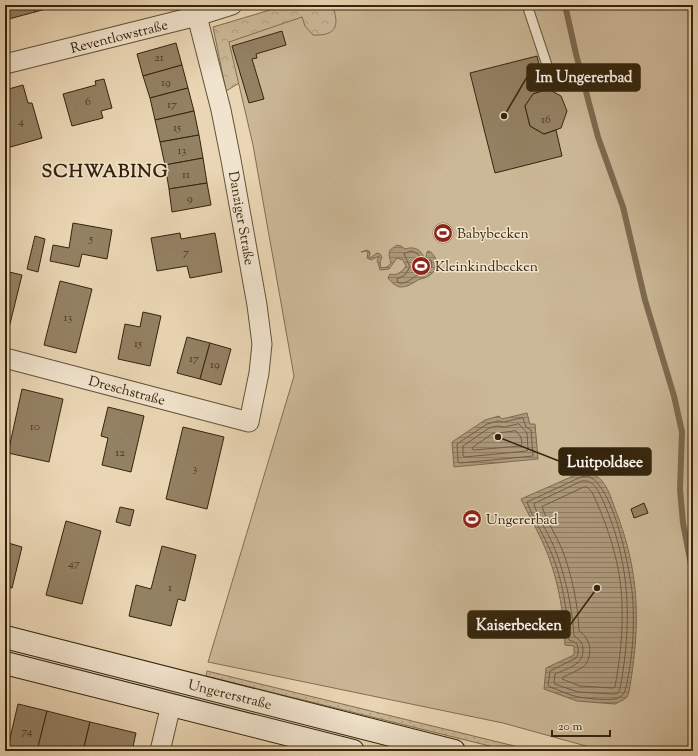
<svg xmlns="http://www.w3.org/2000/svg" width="698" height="756" viewBox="0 0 698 756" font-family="'Sorts Mill Goudy',serif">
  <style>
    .grass { fill: url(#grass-dots); stroke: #806e52 }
    .forest { fill: url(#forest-crowns); stroke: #806e52 }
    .garden { fill: #cbb897; stroke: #806e52 }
    .water { fill: url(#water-rules); stroke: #7c6a4f }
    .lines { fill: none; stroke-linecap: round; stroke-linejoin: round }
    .shore { stroke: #705e44; stroke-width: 1 }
    .stream { stroke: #7c6a4f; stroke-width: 6 }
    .building { fill: #938163; stroke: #34240c }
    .lane-casing { stroke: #625036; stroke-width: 11 }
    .street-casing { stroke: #625036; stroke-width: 21 }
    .secondary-casing { stroke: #34240c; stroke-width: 24 }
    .lane { stroke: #f1e4ce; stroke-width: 9 }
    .street { stroke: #f1e4ce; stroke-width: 19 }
    .secondary { stroke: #f1e4ce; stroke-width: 22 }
    .labels { text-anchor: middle; stroke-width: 3; stroke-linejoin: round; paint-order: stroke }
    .number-label { font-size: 12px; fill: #4c3b22 }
    .street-label { font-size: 14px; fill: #34240c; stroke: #f1e4ce }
    .poi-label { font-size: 14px; fill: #34240c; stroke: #f1e4ce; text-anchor: start }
    .district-label { font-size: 18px; font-weight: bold; letter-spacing: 1px; fill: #34240c; stroke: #f1e4ce }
    .leader { fill: none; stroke: #34240c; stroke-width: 1.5 }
    .callout-dot { fill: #34240c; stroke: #f1e4ce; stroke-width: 1.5 }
    .callout { fill: #34240c; stroke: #34240c; stroke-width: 1.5 }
    .callout-label { font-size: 15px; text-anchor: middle; font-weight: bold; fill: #fff }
  </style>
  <defs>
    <pattern id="grass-dots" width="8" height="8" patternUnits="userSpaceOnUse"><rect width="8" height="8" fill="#cbb897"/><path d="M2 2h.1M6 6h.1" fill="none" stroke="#af9e81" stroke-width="1.8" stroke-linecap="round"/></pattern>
    <pattern id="forest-crowns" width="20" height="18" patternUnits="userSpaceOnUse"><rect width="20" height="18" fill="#cbb897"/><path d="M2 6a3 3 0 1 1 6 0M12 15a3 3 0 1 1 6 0" fill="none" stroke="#af9e81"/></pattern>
    <pattern id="water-rules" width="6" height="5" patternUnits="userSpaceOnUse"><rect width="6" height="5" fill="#ac997b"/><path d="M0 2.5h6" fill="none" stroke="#8d7d63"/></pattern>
  </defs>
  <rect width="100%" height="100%" fill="#ead6b4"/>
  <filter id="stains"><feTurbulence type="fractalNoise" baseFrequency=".005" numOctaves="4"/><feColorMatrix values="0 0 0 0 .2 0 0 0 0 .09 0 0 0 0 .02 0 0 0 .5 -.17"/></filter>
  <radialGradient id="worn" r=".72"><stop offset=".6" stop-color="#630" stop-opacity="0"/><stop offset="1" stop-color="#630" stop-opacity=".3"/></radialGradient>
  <path class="grass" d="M207 671 535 751H510L206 676Z"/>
  <path class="forest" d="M274 5H435L241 82 226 91 213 27 270 10Z"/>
  <path class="garden" d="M338 5H693V751H604L503 723 208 662 294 376 253 145 229 42 302 17 305 26 313 35C335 36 340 27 333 7Z"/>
  <g class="water">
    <circle cx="443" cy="233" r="10"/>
    <path d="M397 245 401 246 405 249C414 246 421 249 424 258L426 257 427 252 429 251C438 256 439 269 430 275 427 278 422 278 418 280 413 283 408 287 401 287 396 287 391 282 388 278L390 274C397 276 402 272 406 266L403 260 397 258 389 269 380 270 377 260 379 256 371 260 367 258 368 252 366 251 361 252 367 250 370 252 369 258H370L377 253 380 254 382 257 380 262 381 268 387 267 391 263 389 255 390 250Z"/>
    <path d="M527 413 530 424H535L538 459 454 467 452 442 485 420 499 416 502 419Z"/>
    <path d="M587 472C603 475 609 491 614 506 640 571 641 623 629 692L627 697 623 700 615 704 577 701 544 689 546 668 574 655V646L565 645C564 615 559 584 548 555 541 536 530 518 521 499L580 473Z"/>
  </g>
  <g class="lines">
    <g class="shore">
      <path d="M412 251 418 254 423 261 431 260 432 266C428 273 425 272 418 275 411 278 408 284 399 283L397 281V279L405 275 410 267 404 254Z"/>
      <path d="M523 418 526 427 531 430 533 456 460 463 458 462 457 444 487 424 498 421 503 422Z"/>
      <path d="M519 424 527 433 528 449 527 451 465 457 463 456V446L489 428 497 426 504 427Z"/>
      <path d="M516 431 521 437 522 444 520 446 474 450 472 449 473 447 492 434Z"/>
      <path d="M587 476C614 482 632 577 633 603 634 626 633 649 629 672 627 680 627 693 620 697 614 702 586 698 578 697 569 695 559 690 550 687L548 685 550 671 576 658C579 654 579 646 576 643L569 640C567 611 563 580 551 552 544 535 533 519 527 502L581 477Z"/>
      <path d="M582 481C595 479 599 493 604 503 631 565 632 624 620 689L618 693 614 694 578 692 555 684 554 682 555 674C566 669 583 665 583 651 583 642 580 640 574 636 572 607 566 579 556 552 550 535 539 521 534 504Z"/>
      <path d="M584 487H587L592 492C608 526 621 565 622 604 623 632 620 659 615 687L613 688 580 686 562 679 563 677C570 674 577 671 583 667 591 661 592 645 586 638 584 635 582 633 579 631 578 604 572 575 562 549 556 535 547 522 542 507Z"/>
    </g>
    <path class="stream" d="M565 5 576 54 598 137 623 207 645 300 674 396 682 432 680 489 683 523 693 575"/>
  </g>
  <g class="building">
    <path d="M5 5H33L35 12 5 20Z"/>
    <path d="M33 5H60L35 12Z"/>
    <path d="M282 31 286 45 256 54 257 58 252 59 264 99 249 103 232 46Z"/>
    <path d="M176 43 182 65 143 76 137 54Z"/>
    <path d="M537 56 545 90 533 94 525 106 530 126 544 134 556 130 562 156 495 173 470 73Z"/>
    <path d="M182 65 188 88 150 98 143 76Z"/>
    <path d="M104 79 112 108 101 111 103 118 72 126 63 94 96 85 95 81Z"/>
    <path d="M23 85 28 103H32L42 138 7 148 5 142V90Z"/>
    <path d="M188 88 194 111 155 120 150 98Z"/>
    <path d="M548 89 561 96 567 111 561 128 544 134 530 126 525 106 533 94Z"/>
    <path d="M194 111 199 135 160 142 155 120Z"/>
    <path d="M199 135 203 158 165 165 160 142Z"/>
    <path d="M203 158 207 183 169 189 165 165Z"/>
    <path d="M207 183 211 205 172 212 169 189Z"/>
    <path d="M73 223 112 230 107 259 82 254 79 267 50 261 53 245 69 248Z"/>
    <path d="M180 233 181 239 215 233 222 272 190 278 187 266 157 271 151 238Z"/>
    <path d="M35 236 45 239 38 272 27 269Z"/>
    <path d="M5 271 22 275 8 332H5Z"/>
    <path d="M60 281 92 289 76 353 44 345Z"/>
    <path d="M143 312 161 316 150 366 118 359 125 324 140 327Z"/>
    <path d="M187 337 210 343 200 379 177 373Z"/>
    <path d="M210 343 231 349 221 385 200 379Z"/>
    <path d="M22 389 63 399 49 462 8 453Z"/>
    <path d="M108 407 144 416 131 472 102 465 108 438 101 436Z"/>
    <path d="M183 427 224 437 207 509 166 499Z"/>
    <path d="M644 503 648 513 634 518 631 509Z"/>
    <path d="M120 507 134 510 130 526 116 522Z"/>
    <path d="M66 521 101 531 82 604 46 595Z"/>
    <path d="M5 542 22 547 12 588 5 587Z"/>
    <path d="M162 546 196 555 185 601 178 599 171 626 129 616 136 585 151 589Z"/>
    <path d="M18 704 47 711 37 751H7Z"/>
    <path d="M47 711 90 722 83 751H37Z"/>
    <path d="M90 722 136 733 132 751H83Z"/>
  </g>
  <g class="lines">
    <g class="lane-casing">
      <path id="lane" d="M527 5 554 86"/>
    </g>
    <g class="street-casing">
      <g id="street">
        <path d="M5 64 197 16 232 5"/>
        <path d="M5 358 249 422 259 373 262 344 257 305 231 160 221 110 197 16"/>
        <path d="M160 751 171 705"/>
      </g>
    </g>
    <g class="secondary-casing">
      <g id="secondary">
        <path d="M5 637 454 751"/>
        <path d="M5 663 353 751"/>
      </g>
    </g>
    <use href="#lane" class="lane"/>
    <use href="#street" class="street"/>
    <use href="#secondary" class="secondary"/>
  </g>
  <defs>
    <g id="stadium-disc" transform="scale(1)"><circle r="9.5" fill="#8f2418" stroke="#f1e4ce"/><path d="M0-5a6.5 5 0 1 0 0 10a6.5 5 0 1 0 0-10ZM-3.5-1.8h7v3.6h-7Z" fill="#fff"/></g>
  </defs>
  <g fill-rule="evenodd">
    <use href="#stadium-disc" x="443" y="233"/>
    <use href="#stadium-disc" x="421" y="266"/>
    <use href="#stadium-disc" x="472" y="519"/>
  </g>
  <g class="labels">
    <g class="number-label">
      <text x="159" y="61">21</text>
      <text x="166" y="86">19</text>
      <text x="88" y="105">6</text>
      <text x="172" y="108">17</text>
      <text x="546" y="123">16</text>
      <text x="21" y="125">4</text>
      <text x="177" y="131">15</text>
      <text x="182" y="154">13</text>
      <text x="186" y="178">11</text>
      <text x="190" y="202">9</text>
      <text x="91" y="242">5</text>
      <text x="186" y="256">7</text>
      <text x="68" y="321">13</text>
      <text x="138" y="347">15</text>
      <text x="194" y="362">17</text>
      <text x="215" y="368">19</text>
      <text x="35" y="430">10</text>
      <text x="120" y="456">12</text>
      <text x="195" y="472">3</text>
      <text x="74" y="567">47</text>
      <text x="170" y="591">1</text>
      <text x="27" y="735">74</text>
    </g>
    <g class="street-label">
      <text transform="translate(119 36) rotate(-14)" y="5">Reventlowstraße</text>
      <text transform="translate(242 218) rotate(80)" y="5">Danziger Straße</text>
      <text transform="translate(127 390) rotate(15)" y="5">Dreschstraße</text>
      <text transform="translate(230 694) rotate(14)" y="5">Ungererstraße</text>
    </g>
    <g class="poi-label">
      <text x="457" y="238">Babybecken</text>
      <text x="435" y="271">Kleinkindbecken</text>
      <text x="486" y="524">Ungererbad</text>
    </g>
    <g class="district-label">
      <text x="105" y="177">SCHWABING</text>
    </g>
  </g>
  <path class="leader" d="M504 116L527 77M498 437L559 461M597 588L570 625"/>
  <g class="callout-dot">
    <circle cx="504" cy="116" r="4"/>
    <circle cx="498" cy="437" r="4"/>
    <circle cx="597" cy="588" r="4"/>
  </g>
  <g class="callout">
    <rect x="527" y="64" width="113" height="27" rx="4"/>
    <rect x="559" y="448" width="92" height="27" rx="4"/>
    <rect x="468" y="611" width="102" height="27" rx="4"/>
  </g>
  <g class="callout-label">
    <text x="584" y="82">Im Ungererbad</text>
    <text x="605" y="467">Luitpoldsee</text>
    <text x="519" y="630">Kaiserbecken</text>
  </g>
  <rect width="698" height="756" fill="none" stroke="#ead6b4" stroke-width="20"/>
  <rect x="6" y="6" width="686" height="744" fill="none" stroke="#34240c" stroke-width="2"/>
  <rect x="10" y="10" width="678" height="736" fill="none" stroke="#34240c"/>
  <path d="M552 730v6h58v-6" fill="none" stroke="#34240c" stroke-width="2"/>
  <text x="558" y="730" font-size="12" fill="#34240c" stroke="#f1e4ce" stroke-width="3" paint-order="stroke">20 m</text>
  <rect width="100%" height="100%" filter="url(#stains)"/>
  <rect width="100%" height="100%" fill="url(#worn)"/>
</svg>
